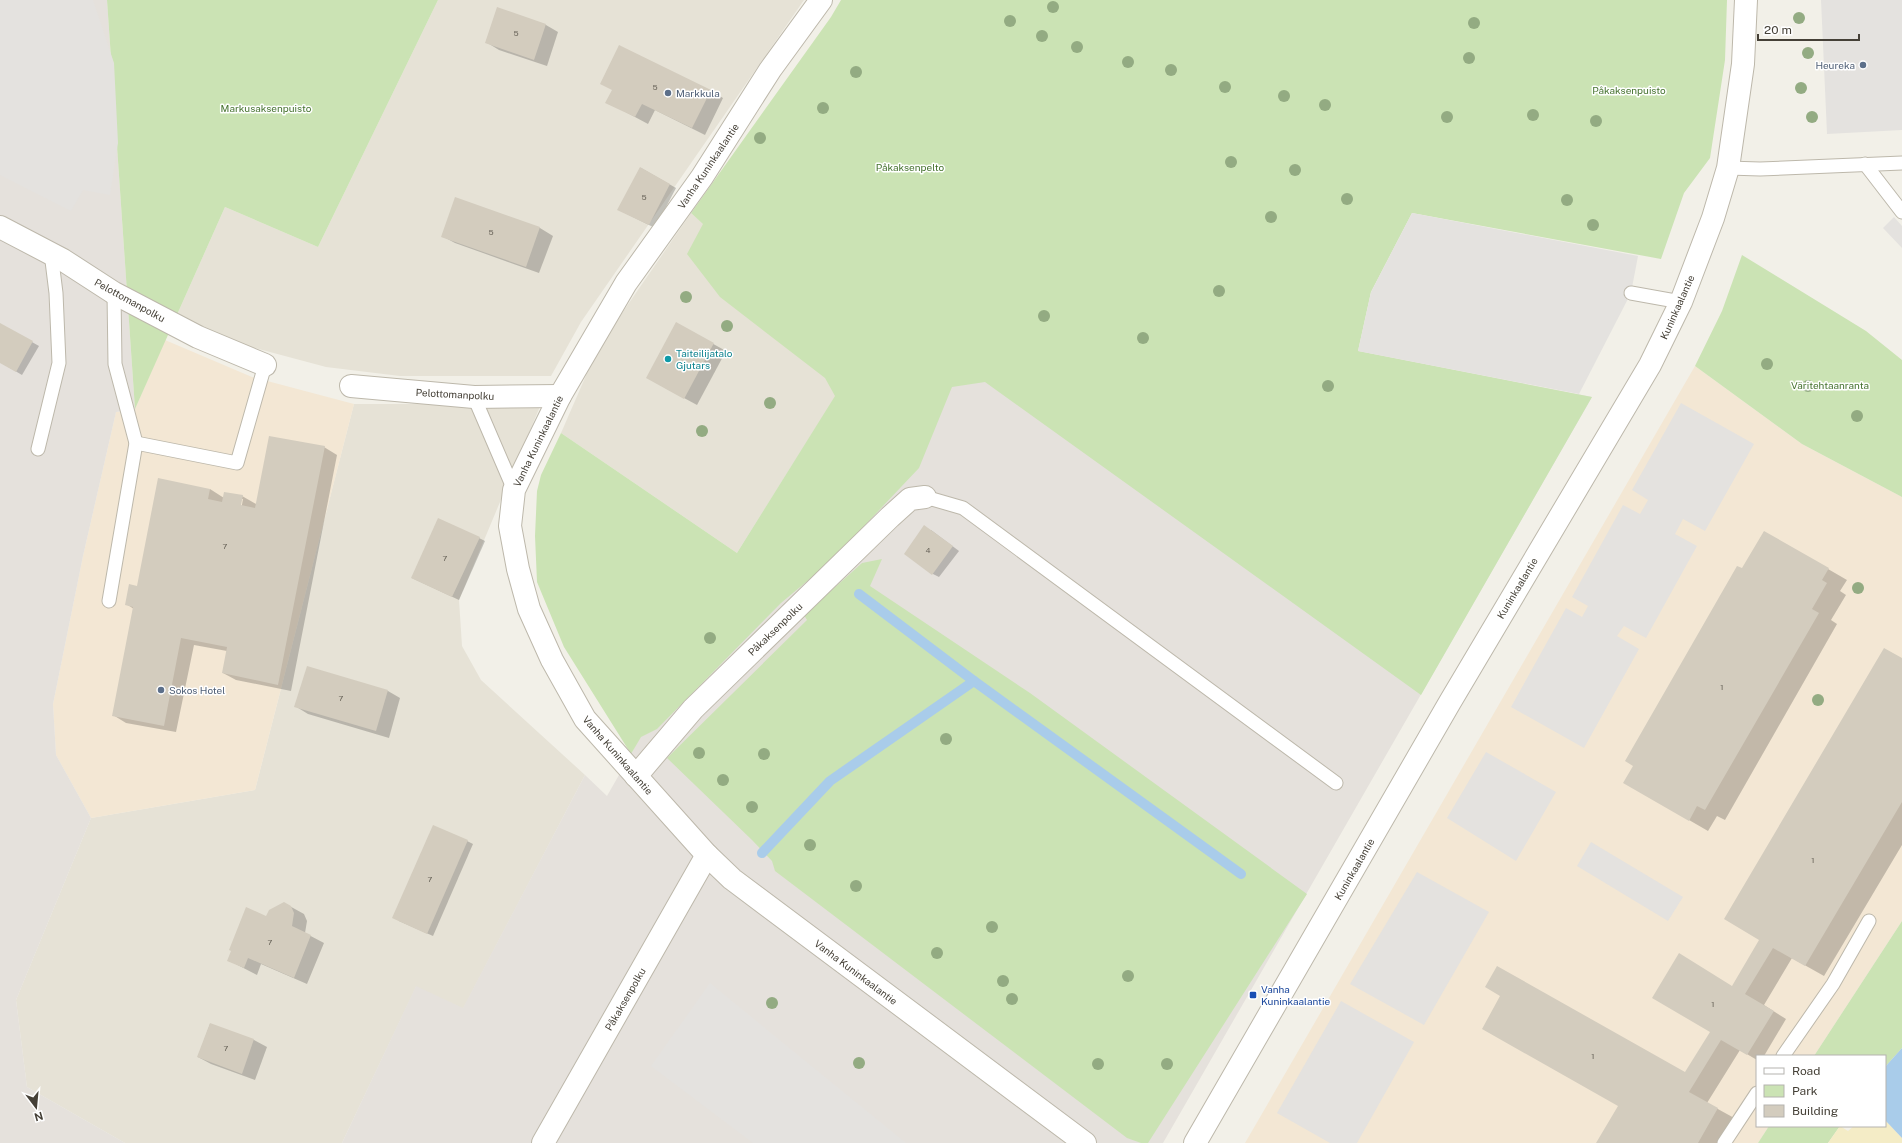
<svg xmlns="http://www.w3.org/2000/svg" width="1902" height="1143" viewBox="0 0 1902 1143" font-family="'Public Sans',sans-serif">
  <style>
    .residential { fill: #e6e2d6 }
    .commercial { fill: #f3e7d4 }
    .industrial { fill: #e5e1dc }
    .green { fill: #cbe3b4 }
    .sand { fill: #f4ecc6 }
    .parking { fill: #e4e2df }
    .water { fill: #a9ccea }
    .shadow { fill: #0003; fill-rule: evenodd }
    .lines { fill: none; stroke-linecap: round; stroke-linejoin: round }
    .stream { stroke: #a9ccea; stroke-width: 10 }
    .building { fill: #d3ccbe }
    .lane-casing { stroke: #bdb8ab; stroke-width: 15 }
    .street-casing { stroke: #bdb8ab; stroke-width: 24 }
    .lane { stroke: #fff; stroke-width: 13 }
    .street { stroke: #fff; stroke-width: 22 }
    .tree { fill: #93ab82 }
    .service-dot { fill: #5c6f8a; stroke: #fff; stroke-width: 1.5 }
    .culture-dot { fill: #0f9aa8; stroke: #fff; stroke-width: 1.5 }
    .transit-dot { fill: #1a4fb4; stroke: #fff; stroke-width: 1.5 }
    .labels { text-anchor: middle; stroke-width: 3; stroke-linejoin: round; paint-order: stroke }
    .number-label { font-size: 8px; fill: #686359 }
    .service-label { font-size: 10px; fill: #4e5e75; stroke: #fff; text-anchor: start }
    .park-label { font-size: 10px; fill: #45722f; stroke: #fff }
    .street-label { font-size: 10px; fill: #454037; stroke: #fff }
    .culture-label { font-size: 10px; fill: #0d838f; stroke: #fff; text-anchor: start }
    .transit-label { font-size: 10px; fill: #164399; stroke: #fff; text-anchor: start }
  </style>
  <rect width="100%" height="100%" fill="#f2f0e8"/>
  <g class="residential">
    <path d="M438 0H804L581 322 551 376H400L326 367 247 346 176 317 225 207 318 247Z"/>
    <path d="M691 213 859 359 737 553 561 433 598 348Z"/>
    <path d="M354 404H541L459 600 462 646 481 680 585 775 463 1009 416 987 342 1143H125L27 1087 16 1000 91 818 255 790Z"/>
  </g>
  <g class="commercial">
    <path d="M165 340 252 377 354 404 255 790 91 818 56 755 53 704 83 556 116 412 135 409Z"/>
    <path d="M1695 366 1802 444 1902 497V921L1814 1056H1757V1126H1769L1758 1143H1245Z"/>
  </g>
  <g class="industrial">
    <path d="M0 0H107L135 409 116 412 83 556 53 704 56 755 91 818 16 1000 27 1087 125 1143H0Z"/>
    <path d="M1358 351 1592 397 1163 1143H342L416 986 463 1008 585 775 607 796 631 754 737 553 859 359Z"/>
  </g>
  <g class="green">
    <path d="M107 0H438L318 247 225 207 135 409Z"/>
    <path d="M841 0H1727L1725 60 1710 158 1684 193 1661 259 1412 213 1371 292 1358 351 1592 397 1421 695 985 382 952 387 919 468 830 562 781 603 657 729 641 737 631 754 564 647 537 582 535 536 537 491 541 475 561 433 737 553 835 396 825 378 720 297 687 254 703 224 691 213 831 17Z"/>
    <path d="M1742 255 1866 331 1902 360V497L1802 444 1695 366 1722 311Z"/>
    <path d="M882 559 870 586 1030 693 1307 894 1148 1143H1141L1127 1138 775 871 772 861 752 840 667 758 807 620 804 615 862 563Z"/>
    <path d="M1902 921V1048L1885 1067V1056H1814Z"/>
    <path d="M1769 1126H1840L1828 1143H1758Z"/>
  </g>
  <path class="sand" d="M1885 1120 1902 1138V1143H1828L1840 1126 1848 1131 1854 1126H1885Z"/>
  <g class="parking">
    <path d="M0 0H93L114 63 118 143 110 195 83 190 71 211 0 175Z"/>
    <path d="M1821 0H1902V130L1827 134Z"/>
    <path d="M1412 213 1638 256 1631 293 1579 394 1358 351 1371 292Z"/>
    <path d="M1894 217 1902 226V248L1883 228Z"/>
    <path d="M1681 403 1754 444 1705 531 1683 519 1675 534 1697 546 1646 638 1624 626 1617 636 1639 649 1584 748 1511 707 1566 608 1582 617 1588 606 1572 597 1623 505 1640 514 1648 500 1632 490Z"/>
    <path d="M1486 752 1556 792 1516 861 1447 818Z"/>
    <path d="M1591 842 1683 897 1668 921 1577 866Z"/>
    <path d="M1417 872 1489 912 1424 1025 1350 984Z"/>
    <path d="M710 983 777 1038 906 1143H753L651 1066Z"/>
    <path d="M1341 1001 1414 1042 1357 1143H1330L1277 1113Z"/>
  </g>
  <path class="water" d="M1902 1048V1138L1885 1120V1067Z"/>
  <g class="shadow">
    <path d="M498 9 546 25 558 32 547 66 499 50 486 42Z"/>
    <path d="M711 91 723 98 705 135 655 110 648 124 607 102Z"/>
    <path d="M641 168 676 188 655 228 625 213Z"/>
    <path d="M456 199 540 228 553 236 539 273 455 243 442 236Z"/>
    <path d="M0 324 39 346 22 375 0 362Z"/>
    <path d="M677 324 726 351 697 405 660 385Z"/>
    <path d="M324 447 337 455 291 691 236 680 223 673 227 651 194 645 176 732 126 723 113 715 134 609 126 604 210 489 224 498 242 496 256 504ZM241 499H243L241 510Z"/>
    <path d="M931 530 959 551 939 577 933 574Z"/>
    <path d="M1764 532 1847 580 1840 591 1846 595 1831 620 1837 624 1725 820 1717 816 1708 831 1625 783Z"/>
    <path d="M479 538 485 541 459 600 412 578Z"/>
    <path d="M1902 659V845L1824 976 1792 958 1764 1005 1786 1019 1764 1056H1757V1060L1740 1050 1707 1103 1736 1119 1723 1143H1598L1685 1074 1711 1032 1733 987 1761 940Z"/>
    <path d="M388 691 400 698 389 738 308 714 295 706Z"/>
    <path d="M467 841 473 844 433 936 399 921Z"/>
    <path d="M284 903 304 914 307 921 305 933 324 943 307 984 261 964 257 975 228 960 267 917 270 911Z"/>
    <path d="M210 1024 254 1040 267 1047 255 1080 211 1064 198 1057Z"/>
  </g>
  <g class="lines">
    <g class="stream">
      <path d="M859 594 974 681 1241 874"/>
      <path d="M762 853 830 781 974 681"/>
    </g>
  </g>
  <g class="building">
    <path d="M497 7 546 24 534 60 485 43Z"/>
    <path d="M619 45 711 90 692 128 642 104 635 117 605 103 612 90 600 84Z"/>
    <path d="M640 167 670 184 649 225 617 210Z"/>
    <path d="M455 197 540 227 526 267 441 237Z"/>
    <path d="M676 322 714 343 684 399 646 378Z"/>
    <path d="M0 323 33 341 16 372 0 363Z"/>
    <path d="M269 436 325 446 278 685 222 673 227 647 181 638 164 726 112 716 133 607 125 605 129 584 137 586 158 478 210 489 208 499 222 502 224 492 243 495 241 505 255 508Z"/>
    <path d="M438 518 480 537 452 597 411 578Z"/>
    <path d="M924 525 953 546 932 575 904 554Z"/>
    <path d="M1764 531 1829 568 1822 580 1827 583 1812 609 1819 613 1705 810 1697 806 1689 821 1623 783 1633 766 1625 761 1737 566 1742 568Z"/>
    <path d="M1884 648 1902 658V802L1805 966 1773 948 1745 994 1774 1011 1747 1055 1721 1040 1689 1092 1718 1108 1698 1143H1596L1618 1106 1482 1029 1500 996 1485 987 1497 966 1685 1072 1710 1032 1652 998 1679 953 1732 986 1759 940 1724 919Z"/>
    <path d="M307 666 388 690 376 731 294 707Z"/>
    <path d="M433 825 468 840 427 934 392 918Z"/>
    <path d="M284 902 291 906 294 913 292 926 311 935 294 978 248 958 244 968 227 961 231 951 229 950 246 907 266 916 269 910Z"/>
    <path d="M210 1023 254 1039 242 1074 197 1057Z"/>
  </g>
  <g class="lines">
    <g class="lane-casing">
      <g id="lane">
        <path d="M1865 164 1902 212"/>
        <path d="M1728 168 1760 169 1902 163"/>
        <path d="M1631 293 1681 302"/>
        <path d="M474 397 514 490"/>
        <path d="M136 443 237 463 265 365"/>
        <path d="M38 449 59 363 56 293 51 253"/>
        <path d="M925 497 963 508 1336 783"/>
        <path d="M109 601 136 443 115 364 114 293"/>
        <path d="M1783 1056 1833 984 1869 921"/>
        <path d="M1724 1143 1757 1093"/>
      </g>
    </g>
    <g class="street-casing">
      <g id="street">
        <path d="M821 0 770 70 702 177 626 283 560 396 514 490 510 526 518 569 529 609 552 660 585 719 707 855 732 879 1085 1143"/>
        <path d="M0 227 63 260 114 293 198 337 265 365"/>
        <path d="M351 386 474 397 560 396"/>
        <path d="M636 776 693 709 890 517 910 499 925 497"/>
        <path d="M543 1143 707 855"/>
        <path d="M1195 1143 1450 702 1650 365 1681 302 1713 218 1728 168 1743 64 1746 0"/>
      </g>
    </g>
    <use href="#lane" class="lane"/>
    <use href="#street" class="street"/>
  </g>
  <g class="tree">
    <circle cx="1053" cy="7" r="6"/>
    <circle cx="1799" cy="18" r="6"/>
    <circle cx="1010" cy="21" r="6"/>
    <circle cx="1474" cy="23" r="6"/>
    <circle cx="1042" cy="36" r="6"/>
    <circle cx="1077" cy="47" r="6"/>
    <circle cx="1808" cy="53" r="6"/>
    <circle cx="1469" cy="58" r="6"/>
    <circle cx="1128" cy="62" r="6"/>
    <circle cx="1171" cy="70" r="6"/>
    <circle cx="856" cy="72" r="6"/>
    <circle cx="1225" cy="87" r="6"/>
    <circle cx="1801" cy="88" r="6"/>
    <circle cx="1284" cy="96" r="6"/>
    <circle cx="1325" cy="105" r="6"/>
    <circle cx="823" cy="108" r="6"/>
    <circle cx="1533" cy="115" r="6"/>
    <circle cx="1447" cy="117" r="6"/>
    <circle cx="1812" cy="117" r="6"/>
    <circle cx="1596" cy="121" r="6"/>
    <circle cx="760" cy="138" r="6"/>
    <circle cx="1231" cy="162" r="6"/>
    <circle cx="1295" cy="170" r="6"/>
    <circle cx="1347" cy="199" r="6"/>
    <circle cx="1567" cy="200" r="6"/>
    <circle cx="1271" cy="217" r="6"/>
    <circle cx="1593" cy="225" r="6"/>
    <circle cx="1219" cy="291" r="6"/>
    <circle cx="686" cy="297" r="6"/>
    <circle cx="1044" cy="316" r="6"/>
    <circle cx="727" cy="326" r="6"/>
    <circle cx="1143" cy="338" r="6"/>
    <circle cx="1767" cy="364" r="6"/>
    <circle cx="1328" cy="386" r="6"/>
    <circle cx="1808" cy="386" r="6"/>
    <circle cx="770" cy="403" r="6"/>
    <circle cx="1857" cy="416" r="6"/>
    <circle cx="702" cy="431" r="6"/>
    <circle cx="1858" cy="588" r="6"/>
    <circle cx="710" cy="638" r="6"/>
    <circle cx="1818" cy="700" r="6"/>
    <circle cx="946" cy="739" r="6"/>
    <circle cx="699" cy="753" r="6"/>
    <circle cx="764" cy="754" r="6"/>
    <circle cx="723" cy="780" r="6"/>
    <circle cx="752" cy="807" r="6"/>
    <circle cx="810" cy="845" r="6"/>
    <circle cx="856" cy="886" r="6"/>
    <circle cx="992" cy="927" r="6"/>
    <circle cx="937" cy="953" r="6"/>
    <circle cx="1128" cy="976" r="6"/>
    <circle cx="1003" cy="981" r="6"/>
    <circle cx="1012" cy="999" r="6"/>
    <circle cx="772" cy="1003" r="6"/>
    <circle cx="859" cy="1063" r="6"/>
    <circle cx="1098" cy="1064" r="6"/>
    <circle cx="1167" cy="1064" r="6"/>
  </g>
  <g class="service-dot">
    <circle cx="1863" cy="65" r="4"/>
    <circle cx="668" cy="93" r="4"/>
    <circle cx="161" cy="690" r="4"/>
  </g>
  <circle class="culture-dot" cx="668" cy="359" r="4"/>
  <rect class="transit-dot" x="1249" y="991" width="8" height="8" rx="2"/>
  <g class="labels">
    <g class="number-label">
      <text x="516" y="36">5</text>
      <text x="655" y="90">5</text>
      <text x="644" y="200">5</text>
      <text x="491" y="235">5</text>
      <text x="225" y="549">7</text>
      <text x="928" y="553">4</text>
      <text x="445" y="561">7</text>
      <text x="1722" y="690">1</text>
      <text x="341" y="701">7</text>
      <text x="1813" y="863">1</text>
      <text x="430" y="882">7</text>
      <text x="270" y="945">7</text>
      <text x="1713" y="1007">1</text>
      <text x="226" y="1051">7</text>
      <text x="1593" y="1059">1</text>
    </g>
    <g class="service-label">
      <text x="1855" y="69" text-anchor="end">Heureka</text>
      <text x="676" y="97">Markkula</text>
      <text x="169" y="694">Sokos Hotel</text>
    </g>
    <g class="park-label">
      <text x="1629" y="94">Påkaksenpuisto</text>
      <text x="266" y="112">Markusaksenpuisto</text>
      <text x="910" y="171">Påkaksenpelto</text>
      <text x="1830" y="389">Väritehtaanranta</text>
    </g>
    <g class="street-label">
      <text transform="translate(708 166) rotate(-56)" y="4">Vanha Kuninkaalantie</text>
      <text transform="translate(130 300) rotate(29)" y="4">Pelottomanpolku</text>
      <text transform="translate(1677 307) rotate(-66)" y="4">Kuninkaalantie</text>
      <text transform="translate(455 394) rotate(3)" y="4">Pelottomanpolku</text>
      <text transform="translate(538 441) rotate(-64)" y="4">Vanha Kuninkaalantie</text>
      <text transform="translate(1517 588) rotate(-59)" y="4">Kuninkaalantie</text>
      <text transform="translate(775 629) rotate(-44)" y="4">Påkaksenpolku</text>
      <text transform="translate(618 755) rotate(49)" y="4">Vanha Kuninkaalantie</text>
      <text transform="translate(1354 869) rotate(-60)" y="4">Kuninkaalantie</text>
      <text transform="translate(856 972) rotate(37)" y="4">Vanha Kuninkaalantie</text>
      <text transform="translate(625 999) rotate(-60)" y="4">Påkaksenpolku</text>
    </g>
    <g class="culture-label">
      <text x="676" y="357">Taiteilijatalo<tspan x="676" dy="12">Gjutars</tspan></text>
    </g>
    <g class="transit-label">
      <text x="1261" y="993">Vanha<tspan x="1261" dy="12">Kuninkaalantie</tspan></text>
    </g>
  </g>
  <rect x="1756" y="1055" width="130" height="72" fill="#ffffff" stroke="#b5b3af"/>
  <rect x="1764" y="1068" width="20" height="6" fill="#ffffff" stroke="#b5b3af"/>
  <text x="1792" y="1075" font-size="12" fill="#454037">Road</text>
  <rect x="1764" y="1085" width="20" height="12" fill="#cbe3b4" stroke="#b5b3af"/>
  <text x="1792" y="1095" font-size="12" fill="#454037">Park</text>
  <rect x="1764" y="1105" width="20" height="12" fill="#d3ccbe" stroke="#b5b3af"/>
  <text x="1792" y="1115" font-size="12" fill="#454037">Building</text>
  <g transform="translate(36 1107) rotate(164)" stroke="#ffffff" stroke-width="3" paint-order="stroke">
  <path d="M0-3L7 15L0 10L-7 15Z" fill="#454037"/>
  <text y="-6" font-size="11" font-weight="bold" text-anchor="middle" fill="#454037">N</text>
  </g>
  <path d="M1758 34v6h101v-6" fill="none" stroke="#454037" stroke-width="2"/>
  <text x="1764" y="34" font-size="12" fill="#454037" stroke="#ffffff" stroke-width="3" paint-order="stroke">20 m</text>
</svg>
